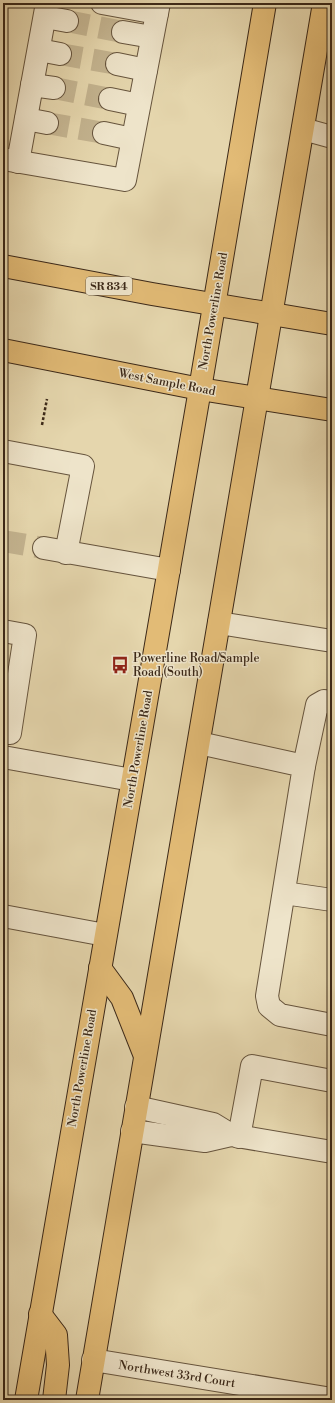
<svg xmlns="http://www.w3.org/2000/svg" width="335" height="1403" viewBox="0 0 335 1403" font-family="'Libre Bodoni',serif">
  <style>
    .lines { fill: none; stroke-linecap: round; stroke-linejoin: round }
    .minor-tunnel { stroke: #c3b38f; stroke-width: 22; stroke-dasharray: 22 11; stroke-linecap: butt }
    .minor-casing { stroke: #66543d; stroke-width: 24 }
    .major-casing { stroke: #3b2818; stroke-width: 24 }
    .path { stroke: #3b2818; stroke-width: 2.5; stroke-dasharray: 3 2; stroke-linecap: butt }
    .minor { stroke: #eee4ca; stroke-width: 22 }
    .major { stroke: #e2bb76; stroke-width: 22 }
    .labels { text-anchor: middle; stroke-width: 3; stroke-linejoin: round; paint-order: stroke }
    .shield { fill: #eee4ca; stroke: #71604d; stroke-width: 1 }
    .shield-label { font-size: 11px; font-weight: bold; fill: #3b2818 }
    .street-label { font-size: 12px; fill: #3b2818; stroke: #eee4ca }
    .poi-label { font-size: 12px; fill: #3b2818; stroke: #eee4ca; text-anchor: start }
  </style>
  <rect width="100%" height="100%" fill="#e5d6ad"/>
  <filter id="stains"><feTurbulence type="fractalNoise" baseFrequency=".005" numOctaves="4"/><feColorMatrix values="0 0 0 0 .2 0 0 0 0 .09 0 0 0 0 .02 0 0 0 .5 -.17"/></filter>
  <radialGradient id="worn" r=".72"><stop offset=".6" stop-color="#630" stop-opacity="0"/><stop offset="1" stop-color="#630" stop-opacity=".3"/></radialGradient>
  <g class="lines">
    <g class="minor-tunnel">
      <path d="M67 21 123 32"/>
      <path d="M60 54 117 64"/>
      <path d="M54 88 110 99"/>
      <path d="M47 123 104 133"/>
      <path d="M3 541 44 548"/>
    </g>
    <g class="minor-casing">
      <g id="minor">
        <path d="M102 3 157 13"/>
        <path d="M45 17 67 21"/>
        <path d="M123 32 152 37"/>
        <path d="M39 50 60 54"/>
        <path d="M117 64 146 70"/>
        <path d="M32 85 54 88"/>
        <path d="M110 99 139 105"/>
        <path d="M26 119 47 123"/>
        <path d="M303 129 332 137"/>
        <path d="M104 133 132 139"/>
        <path d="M3 159 125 180 159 3"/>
        <path d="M18 162 47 3"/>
        <path d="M3 451 83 466 66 553"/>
        <path d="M44 548 169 570"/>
        <path d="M219 623 332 641"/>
        <path d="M3 631 25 635 10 733 3 732"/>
        <path d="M199 743 304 766 267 996 269 1006 280 1015 332 1025"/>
        <path d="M3 757 132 780"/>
        <path d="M304 766 317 705 324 701 332 703"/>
        <path d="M284 893 332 900"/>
        <path d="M3 916 105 935"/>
        <path d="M136 1107 213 1124 231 1135 332 1152"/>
        <path d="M132 1131 205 1141 231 1135"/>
        <path d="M239 1137 252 1066 332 1081"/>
        <path d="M93 1360 332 1399"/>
      </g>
    </g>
    <g class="major-casing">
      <g id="major">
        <path d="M3 266 152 294 332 324"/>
        <path d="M3 350 200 389 332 410"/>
        <path d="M100 968 122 998 145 1056"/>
        <path d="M40 1314 56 1335 58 1365 54 1400"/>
        <path d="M26 1400 200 389 265 3"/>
        <path d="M87 1400 324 3"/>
      </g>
    </g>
    <path class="path" d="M42 425 47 399"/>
    <use href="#minor" class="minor"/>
    <use href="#major" class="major"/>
  </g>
  <defs>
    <g id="bus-bare" transform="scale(1.38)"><path d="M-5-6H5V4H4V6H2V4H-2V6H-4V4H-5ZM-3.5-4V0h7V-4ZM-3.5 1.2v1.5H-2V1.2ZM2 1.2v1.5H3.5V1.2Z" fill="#8f2418" stroke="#eee4ca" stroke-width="2.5" paint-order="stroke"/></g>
  </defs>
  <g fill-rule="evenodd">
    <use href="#bus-bare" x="120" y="665"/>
  </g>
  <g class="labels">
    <rect class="shield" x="86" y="277" width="46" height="18" rx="3"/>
    <g class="shield-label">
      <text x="109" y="290">SR 834</text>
    </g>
    <g class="street-label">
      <text transform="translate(213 311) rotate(-80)" y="4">North Powerline Road</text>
      <text transform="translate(167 382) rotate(11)" y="4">West Sample Road</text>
      <text transform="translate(138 749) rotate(-80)" y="4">North Powerline Road</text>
      <text transform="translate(82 1068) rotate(-80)" y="4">North Powerline Road</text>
      <text transform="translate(177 1374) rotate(9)" y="4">Northwest 33rd Court</text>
    </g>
    <g class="poi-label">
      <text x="133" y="662">Powerline Road/Sample<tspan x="133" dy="14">Road (South)</tspan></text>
    </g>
  </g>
  <rect width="335" height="1403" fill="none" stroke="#e5d6ad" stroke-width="16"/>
  <rect x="4" y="4" width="327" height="1395" fill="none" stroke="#3b2818" stroke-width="2"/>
  <rect x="8" y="8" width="319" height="1387" fill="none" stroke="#3b2818"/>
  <rect width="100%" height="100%" filter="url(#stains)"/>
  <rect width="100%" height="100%" fill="url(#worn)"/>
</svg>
